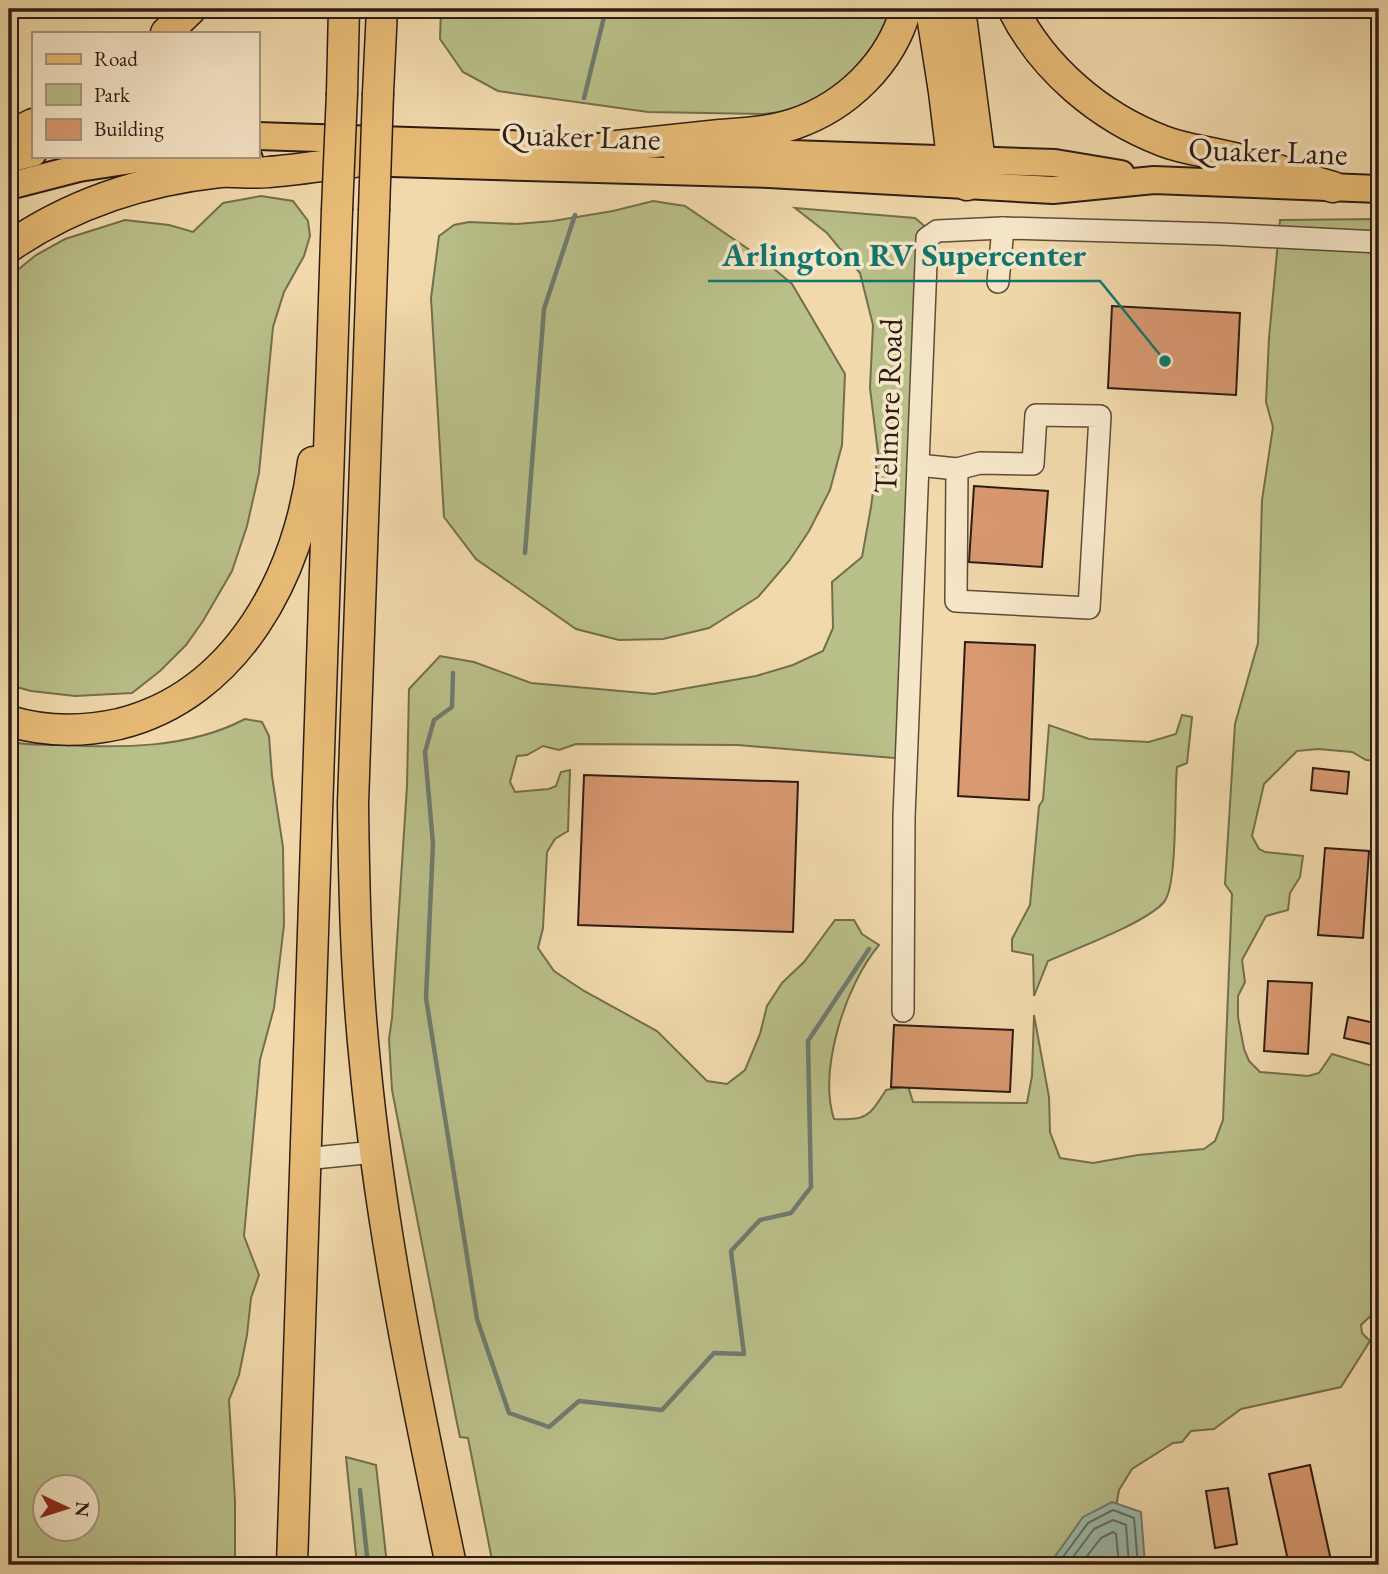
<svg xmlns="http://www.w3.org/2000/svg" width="1388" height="1574" viewBox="0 0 1388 1574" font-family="'EB Garamond',serif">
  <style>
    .green { fill: #b9bf89; stroke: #736e4e; stroke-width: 2; fill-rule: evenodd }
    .water { fill: #9bbaab; stroke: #6f7b6f; stroke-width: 2 }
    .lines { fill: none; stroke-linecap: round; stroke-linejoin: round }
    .shore { stroke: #646b60; stroke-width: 2 }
    .stream { stroke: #6f7b6f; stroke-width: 4.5 }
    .building { fill: #d99971; stroke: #2d1c14; stroke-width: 2 }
    .minor-casing { stroke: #5e4b3a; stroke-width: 24 }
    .major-casing { stroke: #2d1c14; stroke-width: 30 }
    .highway-casing { stroke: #2d1c14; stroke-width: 33 }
    .minor { stroke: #f6e6c8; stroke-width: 21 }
    .major { stroke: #e8bc76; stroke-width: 26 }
    .highway { stroke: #e8bc76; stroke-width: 30 }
    .highway-bridge-casing { stroke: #2d1c14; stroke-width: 33; stroke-linecap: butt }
    .highway-bridge { stroke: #e8bc76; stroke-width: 30 }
    .labels { text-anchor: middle; stroke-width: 7; stroke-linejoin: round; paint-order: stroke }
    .street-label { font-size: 32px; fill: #2d1c14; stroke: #f6e6c8 }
    .leader { fill: none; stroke: #0f766e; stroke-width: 2.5 }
    .callout-dot { fill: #0f766e; stroke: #f6e6c8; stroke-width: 2.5 }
    .callout-label { font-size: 33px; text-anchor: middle; font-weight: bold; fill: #0f766e; stroke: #f6e6c8; stroke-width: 7; stroke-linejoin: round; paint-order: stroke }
  </style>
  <rect width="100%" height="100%" fill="#f1d9ab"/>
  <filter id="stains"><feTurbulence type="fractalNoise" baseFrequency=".00286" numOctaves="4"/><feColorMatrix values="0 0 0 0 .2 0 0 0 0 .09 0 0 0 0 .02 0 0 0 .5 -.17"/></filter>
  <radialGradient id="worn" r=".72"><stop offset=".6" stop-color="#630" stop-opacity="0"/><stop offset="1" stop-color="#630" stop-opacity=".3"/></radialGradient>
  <g class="green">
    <path d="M441 9H900L890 42 821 107 764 114 648 112 498 91 463 72 440 39Z"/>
    <path d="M261 196 293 201 308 221 310 236 304 256 284 292 273 327 259 473 247 526 232 571 203 621 186 645 160 671 132 693 75 696 31 691 9 685V277L36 255 65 239 125 220 169 225 193 232 223 203Z"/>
    <path d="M653 201 685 206 760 257 792 284 845 374 842 445 830 490 809 531 789 561 758 597 709 628 663 639 619 640 576 629 476 559 444 517 431 298 439 236 454 225 469 222 517 224 553 221 613 211Z"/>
    <path d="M795 208 915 218 928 229 906 759 738 745 576 744 559 750 543 746 527 755 517 756 510 782 515 792 549 789 556 786 561 772 570 770 568 831 555 839 547 852 543 928 538 948 554 971 584 991 657 1031 707 1081 727 1084 745 1070 760 1034 767 1006 782 983 804 962 835 920H854L862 934 879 945C846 984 818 1069 834 1119 867 1120 868 1118 886 1090L908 1086 913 1102 1027 1103 1032 1076 1034 1015 1049 1097 1050 1132 1060 1158 1093 1163 1138 1155 1204 1149 1215 1141 1223 1120 1232 894 1225 884 1235 724 1258 643 1262 500 1273 427 1266 402 1269 338 1280 220 1379 219V761L1366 760 1352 752 1318 749 1297 751 1264 784 1252 836 1259 849 1265 852 1303 856 1300 877 1290 893 1288 910 1266 916 1242 960 1245 982 1238 996V1017L1244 1049 1249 1061 1260 1072 1308 1076 1319 1073 1332 1054 1372 1066H1379V1308L1361 1325 1362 1333 1370 1341 1341 1387 1241 1409 1214 1429 1191 1431 1182 1442 1173 1443 1132 1469 1119 1490 1116 1507 1066 1565H493L468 1438 460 1437 456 1418 392 1090 389 1039 392 1018 407 786 409 689 440 656 474 662 531 683 654 694 756 676 793 665 823 651 833 628 832 582 862 557 871 507 878 453 870 388 873 325 860 273 827 233Z"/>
    <path d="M1182 715 1192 717 1187 763 1177 767C1174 794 1178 885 1164 902 1146 923 1075 949 1048 961L1034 996 1033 955 1012 951V939L1030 905 1039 806 1043 800 1049 725 1089 739 1149 742 1176 734Z"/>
    <path d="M245 719 262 722 269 736 272 776 283 847 284 925 274 1008 260 1060 244 1236 259 1275 251 1298 247 1335 239 1375 229 1400 235 1501V1565H9V741C24 746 42 744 58 745 120 748 188 749 245 719ZM88 1486V1528H46V1486Z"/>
    <path d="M346 1457 376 1465 387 1565H357Z"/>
  </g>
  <path class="water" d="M1112 1502 1141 1512 1145 1565H1049L1083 1517Z"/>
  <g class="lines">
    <g class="shore">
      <path d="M1057 1565 1088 1523 1113 1510 1134 1518 1138 1565"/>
      <path d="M1067 1565 1094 1529 1113 1520 1126 1525 1129 1565"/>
      <path d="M1080 1565 1101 1538 1113 1532 1116 1534 1119 1565"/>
    </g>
    <g class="stream">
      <path d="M584 98 606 9"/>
      <path d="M525 553 544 309 575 215"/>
      <path d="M453 673 452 707 434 720 425 752 433 844 426 998 477 1319 509 1413 549 1427 579 1401 662 1410 714 1353 744 1354 731 1251 760 1220 791 1213 811 1187 808 1041 869 949"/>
      <path d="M360 1490 368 1565"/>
    </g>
  </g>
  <g class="building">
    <path d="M1112 306 1240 313 1236 395 1108 388Z"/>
    <path d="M974 486 1048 491 1042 567 969 562Z"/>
    <path d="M965 642 1035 645 1029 800 958 796Z"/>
    <path d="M1313 768 1349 772 1347 794 1311 790Z"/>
    <path d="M584 775 798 782 793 932 578 925Z"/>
    <path d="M1325 848 1369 851 1363 938 1318 935Z"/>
    <path d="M1268 981 1312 983 1308 1054 1264 1051Z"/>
    <path d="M1348 1017 1379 1024V1046L1344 1038Z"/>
    <path d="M894 1025 1013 1030 1010 1092 891 1087Z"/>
    <path d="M1310 1465 1332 1565H1289L1269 1474Z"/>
    <path d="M1228 1488 1237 1544 1215 1548 1206 1491Z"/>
  </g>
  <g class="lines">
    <g class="minor-casing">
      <g id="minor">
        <path d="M998 282 1003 228"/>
        <path d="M918 465 957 469 956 601 1089 608 1100 416 1036 415 1033 464 980 463 957 469"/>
        <path d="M903 1011 904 817 927 238 937 231 1003 228 1220 234 1379 242"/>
        <path d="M304 1159 375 1152"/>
      </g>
    </g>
    <g class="major-casing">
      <g id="major">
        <path d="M257 136 629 148"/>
        <path d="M675 150 1055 163 1121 174"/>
        <path d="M9 159 33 153"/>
        <path d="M357 162 769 174 1053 190 1154 180 1379 189"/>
        <path d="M9 186 79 168 138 159H249"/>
      </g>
    </g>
    <g class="highway-casing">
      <g id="highway">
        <path d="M931 9 944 92 953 166 959 178 967 185 976 174 980 162 960 9"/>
        <path d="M1013 9C1043 69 1100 117 1163 141 1183 149 1204 151 1225 156 1261 163 1297 177 1333 187"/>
        <path d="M166 33 191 9"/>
        <path d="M342 93 344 9"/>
        <path d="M378 93 382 9"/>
        <path d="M9 136 33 124"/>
        <path d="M607 147C644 143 682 139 720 135 744 133 770 132 794 124 847 106 891 63 906 9"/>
        <path d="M374 211 353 803C354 890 356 976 365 1063 381 1232 416 1399 451 1565"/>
        <path d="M9 247C71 204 145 180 220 172 236 171 253 174 269 172 297 170 326 165 354 162"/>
        <path d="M9 721C45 732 83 732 119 724 237 695 300 574 313 462"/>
        <path d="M292 1565 337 210"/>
      </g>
    </g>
    <use href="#minor" class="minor"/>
    <use href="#major" class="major"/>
    <use href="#highway" class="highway"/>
    <g class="highway-bridge-casing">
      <g id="highway-bridge">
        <path d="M337 210 342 93"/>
        <path d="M374 211 378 93"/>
      </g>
    </g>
    <use href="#highway-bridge" class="highway-bridge"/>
  </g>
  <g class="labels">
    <g class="street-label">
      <text transform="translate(581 136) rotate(2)" y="11">Quaker Lane</text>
      <text transform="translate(1268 151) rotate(2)" y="11">Quaker Lane</text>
      <text transform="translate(888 406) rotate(-88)" y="11">Telmore Road</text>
    </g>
  </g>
  <path class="leader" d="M1165 361L1100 281H708"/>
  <circle class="callout-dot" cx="1165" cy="361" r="7"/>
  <g class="callout-label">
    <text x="904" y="266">Arlington RV Supercenter</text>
  </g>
  <rect width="1388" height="1574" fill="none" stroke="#f1d9ab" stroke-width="35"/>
  <rect x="10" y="10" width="1367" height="1553" fill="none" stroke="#2d1c14" stroke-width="3.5"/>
  <rect x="18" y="18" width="1353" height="1539" fill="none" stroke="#2d1c14" stroke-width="2"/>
  <rect x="32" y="32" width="228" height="126" fill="#f6e6c8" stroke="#a69580" stroke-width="2"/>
  <rect x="46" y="54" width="35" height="10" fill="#e8bc76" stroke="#a69580" stroke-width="2"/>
  <text x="94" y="66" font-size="21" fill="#2d1c14">Road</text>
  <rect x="46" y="84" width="35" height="21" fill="#b9bf89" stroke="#a69580" stroke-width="2"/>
  <text x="94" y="102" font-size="21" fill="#2d1c14">Park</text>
  <rect x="46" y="119" width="35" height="21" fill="#d99971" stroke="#a69580" stroke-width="2"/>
  <text x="94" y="136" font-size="21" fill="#2d1c14">Building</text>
  <g transform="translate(66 1508) rotate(94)"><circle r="33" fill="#f6e6c8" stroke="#a69580" stroke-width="2"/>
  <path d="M0-5L12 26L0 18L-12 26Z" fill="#8f2418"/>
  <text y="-10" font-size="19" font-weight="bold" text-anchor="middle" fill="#2d1c14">N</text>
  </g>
  <rect width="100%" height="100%" filter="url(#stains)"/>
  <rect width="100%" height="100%" fill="url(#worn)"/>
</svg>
